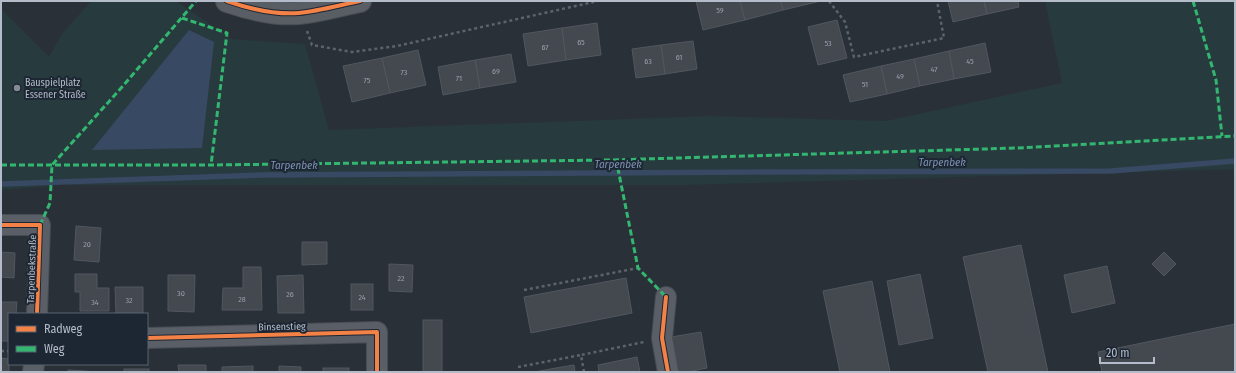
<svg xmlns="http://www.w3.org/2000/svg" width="1236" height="373" viewBox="0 0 1236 373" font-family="'Fira Sans Condensed',sans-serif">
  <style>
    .green { fill: #273a3e }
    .water { fill: #384963 }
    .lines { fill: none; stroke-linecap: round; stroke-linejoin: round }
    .stream { stroke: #384963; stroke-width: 5.5 }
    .building { fill: #444950; stroke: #52575f }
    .street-casing { stroke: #484c53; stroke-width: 22 }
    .secondary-casing { stroke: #484c53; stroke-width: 24 }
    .path { stroke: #5d636a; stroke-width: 2.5; stroke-dasharray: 3 3; stroke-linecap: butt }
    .street { stroke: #5a5e66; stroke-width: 20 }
    .secondary { stroke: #595d64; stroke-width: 22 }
    .quiet { stroke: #33b770; stroke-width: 3; stroke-dasharray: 6 3; stroke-linecap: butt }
    .cycleway-casing { stroke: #1d2633; stroke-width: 6 }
    .cycleway { stroke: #f48246; stroke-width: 4 }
    .poi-dot { fill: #848b96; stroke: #1d2633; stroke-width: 1.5 }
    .labels { text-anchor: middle; stroke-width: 4; stroke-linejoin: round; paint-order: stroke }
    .number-label { font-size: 8px; fill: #989fab }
    .poi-label { font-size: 10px; fill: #b4bcc9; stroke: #1d2633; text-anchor: start }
    .street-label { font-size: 10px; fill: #b4bcc9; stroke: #1d2633 }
    .water-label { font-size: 11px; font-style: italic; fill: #7c92b1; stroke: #1d2633 }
  </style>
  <rect width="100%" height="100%" fill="#2a3038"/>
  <path class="green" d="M91 1H176L232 39 305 44 329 130 710 116 886 121 1062 83 1045 1H1235V169L687 185H62L1 190V9L49 57 62 34Z"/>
  <path class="water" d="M189 30 214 42 202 148 92 150Z"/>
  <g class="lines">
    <path class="stream" d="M1 184 262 175 779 172 1111 171 1235 161"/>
  </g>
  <g class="building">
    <path d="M696 1H740L745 20 703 30Z"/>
    <path d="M740 1H781L783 10 745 20Z"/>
    <path d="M781 1H821L783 10Z"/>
    <path d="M948 1H984L987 14 953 22Z"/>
    <path d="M984 1H1018L1019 7 987 14Z"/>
    <path d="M837 20 847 58 818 65 808 27Z"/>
    <path d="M597 23 601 55 566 60 562 28Z"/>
    <path d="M562 28 566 60 528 66 523 34Z"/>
    <path d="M693 41 697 69 665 74 661 45Z"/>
    <path d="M985 43 991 72 954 79 949 51Z"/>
    <path d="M661 45 665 74 636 78 632 49Z"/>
    <path d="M418 50 426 85 390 93 382 58Z"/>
    <path d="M949 51 954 79 920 86 914 59Z"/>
    <path d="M511 54 516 82 480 88 475 60Z"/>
    <path d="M382 58 390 93 352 102 343 66Z"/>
    <path d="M914 59 920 86 887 94 881 66Z"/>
    <path d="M475 60 480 88 443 95 438 67Z"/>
    <path d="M881 66 887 94 850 102 843 75Z"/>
    <path d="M76 226 101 228 99 262 74 260Z"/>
    <path d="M302 242H327V264L302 265Z"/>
    <path d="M1021 245 1048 372H988L963 257Z"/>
    <path d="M1 252 15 253 14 278 1 277Z"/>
    <path d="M1164 252 1176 264 1164 276 1152 264Z"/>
    <path d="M389 264 413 265 412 292 389 291Z"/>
    <path d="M1107 266 1115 303 1072 313 1064 275Z"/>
    <path d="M243 267H261L262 310H222L223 288H243Z"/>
    <path d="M75 274H97V288H109V311H80V292H75Z"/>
    <path d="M920 274 933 338 899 345 887 281Z"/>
    <path d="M168 275H195L194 312 168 311Z"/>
    <path d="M303 275 304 313H278L277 276Z"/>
    <path d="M626 278 632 313 531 333 524 297Z"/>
    <path d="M872 281 890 372H840L823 291Z"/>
    <rect x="351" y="284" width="22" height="26"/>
    <path d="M115 287H143V313H116Z"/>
    <path d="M1 302H17L16 314H9V341H1Z"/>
    <rect x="423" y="320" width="19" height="52"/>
    <path d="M1235 324V372H1102L1098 352Z"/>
    <path d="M701 332 707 368 687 372H677L671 337Z"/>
    <path d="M637 357 640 372H599L598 365Z"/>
    <path d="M1 358 9 359V372H1Z"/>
    <path d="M178 365H206V372H179Z"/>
    <path d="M574 365 575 372H534L556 368Z"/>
    <path d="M253 366V372H222V367Z"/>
    <path d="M279 366 301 367V372H279Z"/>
    <rect x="323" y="368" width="26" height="4"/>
    <rect x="124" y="369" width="25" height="3"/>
    <path d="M68 370 85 371 97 372H68Z"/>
  </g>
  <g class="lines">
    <g class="street-casing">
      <g id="street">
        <path d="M1 225H40L37 314"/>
        <path d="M666 297 662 338 668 372"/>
        <path d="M147 338 377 332V372"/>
        <path d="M33 372 34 364"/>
      </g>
    </g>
    <g class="secondary-casing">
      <path id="secondary" d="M227 1C250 9 275 15 299 13 319 11 340 5 360 1"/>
    </g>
    <g class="path">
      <path d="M829 1 845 22 854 57 944 38 937 1"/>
      <path d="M307 31 312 45 352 52 397 46 598 1"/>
      <path d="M524 290 638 268"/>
      <path d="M1 351H9"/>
      <path d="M518 367 581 355"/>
      <path d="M584 372 581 355 644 342"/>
    </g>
    <use href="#street" class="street"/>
    <use href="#secondary" class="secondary"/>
    <g class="quiet">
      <path d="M1193 1 1216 80 1222 136"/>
      <path d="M182 18 227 33 211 165"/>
      <path d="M616 159 638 268 666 297V301"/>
      <path d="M1 165H211L610 160 1018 148 1235 136"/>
      <path d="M40 225 50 203 52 165 122 87 196 1"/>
    </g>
    <g class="cycleway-casing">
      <g id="cycleway">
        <path d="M227 1C250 9 275 15 299 13 319 11 340 5 360 1"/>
        <path d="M1 225H40L37 314"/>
        <path d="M666 297 662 338 668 372"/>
        <path d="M147 338 377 332V372"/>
      </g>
    </g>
    <use href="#cycleway" class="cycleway"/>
  </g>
  <circle class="poi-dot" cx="17" cy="88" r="4"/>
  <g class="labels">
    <g class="number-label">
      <text x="720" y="13">59</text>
      <text x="581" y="45">65</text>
      <text x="828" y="46">53</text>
      <text x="545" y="50">67</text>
      <text x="679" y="60">61</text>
      <text x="648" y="64">63</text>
      <text x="970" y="64">45</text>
      <text x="934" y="72">47</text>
      <text x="496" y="74">69</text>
      <text x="404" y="75">73</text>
      <text x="900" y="79">49</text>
      <text x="459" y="81">71</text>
      <text x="367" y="83">75</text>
      <text x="865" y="87">51</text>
      <text x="87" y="247">20</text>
      <text x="401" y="281">22</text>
      <text x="181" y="296">30</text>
      <text x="290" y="297">26</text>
      <text x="362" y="300">24</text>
      <text x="242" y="302">28</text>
      <text x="129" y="303">32</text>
      <text x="95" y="305">34</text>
    </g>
    <g class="poi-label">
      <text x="25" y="86">Bauspielplatz<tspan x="25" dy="12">Essener Straße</tspan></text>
    </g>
    <g class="street-label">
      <text transform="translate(31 269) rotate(-88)" y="4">Tarpenbekstraße</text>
      <text transform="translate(282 326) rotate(-1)" y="4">Binsenstieg</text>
    </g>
    <g class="water-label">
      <text x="942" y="166">Tarpenbek</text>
      <text x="618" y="168">Tarpenbek</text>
      <text x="294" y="169">Tarpenbek</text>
    </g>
  </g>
  <rect width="1236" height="373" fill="none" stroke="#b4bcc9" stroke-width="4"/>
  <rect x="8" y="313" width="140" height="52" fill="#1d2633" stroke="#59626f"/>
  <rect x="16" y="326" width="20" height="6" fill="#f48246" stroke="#59626f"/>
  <text x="44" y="333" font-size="12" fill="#b4bcc9">Radweg</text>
  <rect x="16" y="346" width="20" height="6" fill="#33b770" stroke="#59626f"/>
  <text x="44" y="353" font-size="12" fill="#b4bcc9">Weg</text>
  <path d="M1100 357v6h54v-6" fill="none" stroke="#b4bcc9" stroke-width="2"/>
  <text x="1106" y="357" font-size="12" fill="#b4bcc9" stroke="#1d2633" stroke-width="3" paint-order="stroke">20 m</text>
</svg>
